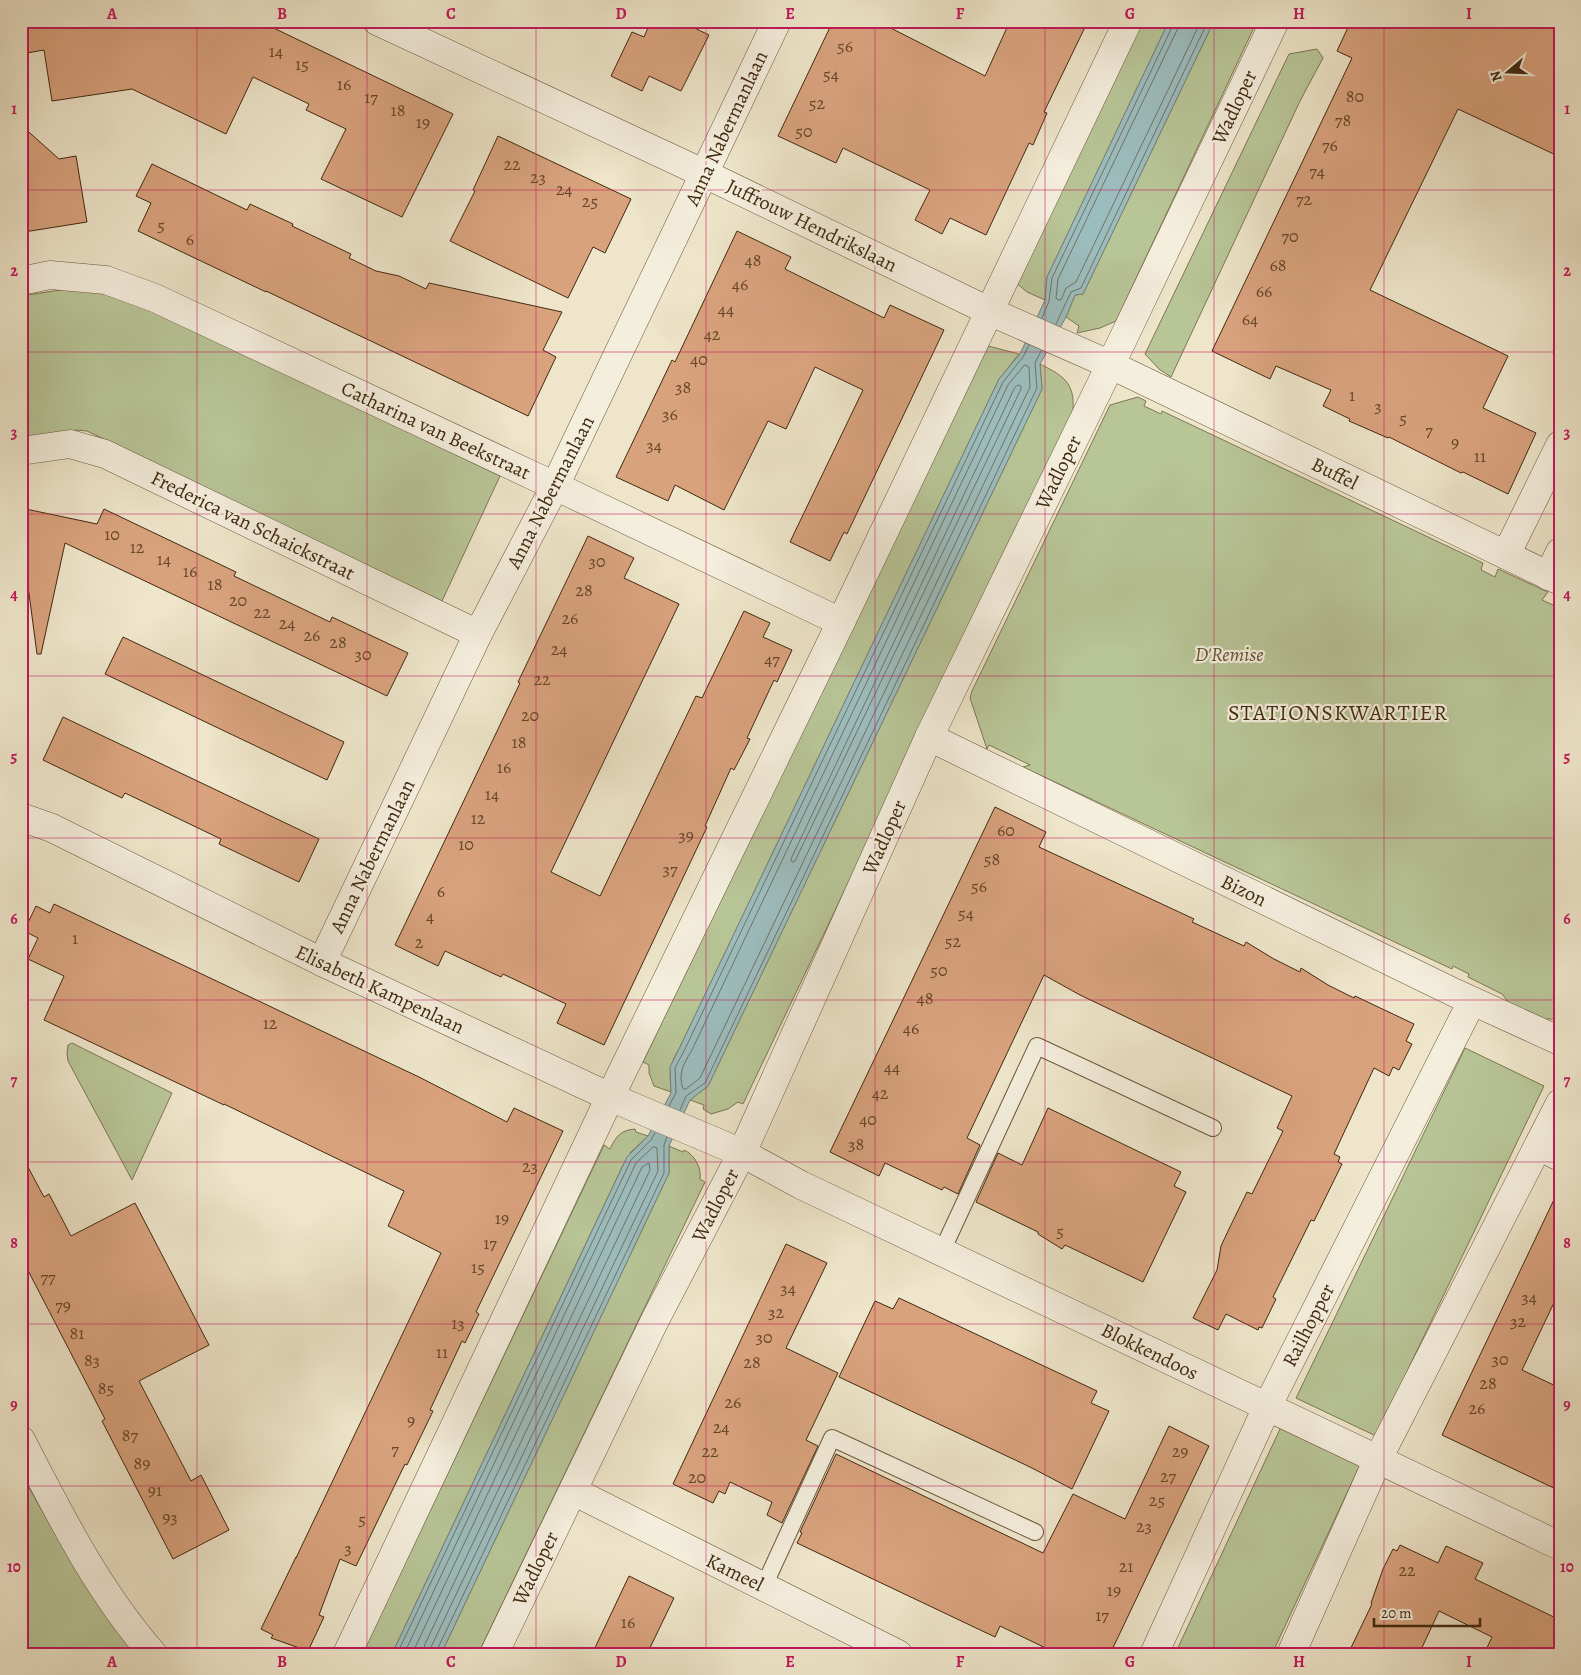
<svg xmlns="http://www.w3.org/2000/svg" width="1581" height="1675" viewBox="0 0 1581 1675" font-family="Alegreya,serif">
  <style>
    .green { fill: #b8c597; stroke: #7c7753 }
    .water { fill: #9cbdbe; stroke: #788278 }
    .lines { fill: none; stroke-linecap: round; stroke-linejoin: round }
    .shore { stroke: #6e7366; stroke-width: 1 }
    .building { fill: #d8a27d; stroke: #41290f }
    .service-casing { stroke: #6c583e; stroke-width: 18 }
    .minor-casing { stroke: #6c583e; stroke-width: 29 }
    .tertiary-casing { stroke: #6c583e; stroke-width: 29 }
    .service { stroke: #f4eedd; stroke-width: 16 }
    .minor { stroke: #f4eedd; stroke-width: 28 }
    .tertiary { stroke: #f4eedd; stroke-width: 28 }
    .grid { fill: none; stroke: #c2185b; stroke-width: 1; stroke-opacity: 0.55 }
    .labels { text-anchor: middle; stroke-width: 4.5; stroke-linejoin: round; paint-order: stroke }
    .number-label { font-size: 18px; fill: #67472a }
    .street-label { font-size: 20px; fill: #41290f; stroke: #f4eedd }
    .park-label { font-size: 20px; font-style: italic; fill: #5f5031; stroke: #f4eedd }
    .quarter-label { font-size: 22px; letter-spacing: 1px; fill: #41290f; stroke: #f4eedd }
    .neatline { fill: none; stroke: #c2185b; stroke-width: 2 }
    .grid-label { font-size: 16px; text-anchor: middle; font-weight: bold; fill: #c2185b }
  </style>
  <rect width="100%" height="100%" fill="#eee5ca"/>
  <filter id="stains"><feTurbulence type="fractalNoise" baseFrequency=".004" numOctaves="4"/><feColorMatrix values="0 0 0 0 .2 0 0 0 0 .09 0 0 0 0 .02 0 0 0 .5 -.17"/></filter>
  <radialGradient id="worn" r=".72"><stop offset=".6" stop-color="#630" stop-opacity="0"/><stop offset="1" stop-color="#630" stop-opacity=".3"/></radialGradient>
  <g class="green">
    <path d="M1139 21H1169L1047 277 1045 300 1027 292 1015 282Z"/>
    <path d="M1214 21H1257L1116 321 1100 328 1077 333 1079 326 1066 317 1075 295 1083 294Z"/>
    <path d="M1317 49 1323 58 1300 101 1171 377 1159 369 1145 354 1289 54Z"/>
    <path d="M73 288 109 289 500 476 442 601 87 431 77 430 21 439V296Z"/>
    <path d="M988 346 1019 354 999 379 680 1047C668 1067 670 1070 671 1092L654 1086 649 1073V1065L643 1062Z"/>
    <path d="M1040 364C1062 375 1075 382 1073 410L743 1104 738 1102 728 1109 711 1114 703 1109 704 1105 690 1100 708 1086 1042 389Z"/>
    <path d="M1138 397 1146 401 1144 406 1161 414 1162 411 1483 563 1481 570 1495 577 1498 569 1548 592 1542 600 1560 608V1019H1541L1509 1003 1502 994 1468 977 1469 974 1453 966 1452 969 1023 767 1030 765 989 745 987 749 970 698 972 691 1110 405Z"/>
    <path d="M72 1043 172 1093 132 1180 68 1061 67 1053 68 1045Z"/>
    <path d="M1465 1048 1544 1086 1376 1436 1296 1398Z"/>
    <path d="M635 1129 636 1132 648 1136 631 1152 623 1165 392 1654H362L604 1145 610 1149C616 1136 621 1130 635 1129Z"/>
    <path d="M669 1146 683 1152 684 1150C694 1154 702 1168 700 1179L705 1182 478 1654H441L669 1173Z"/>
    <path d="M1281 1427 1360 1465 1272 1654H1175Z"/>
    <path d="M21 1473C55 1536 94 1596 134 1654H28L21 1647Z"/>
  </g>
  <path class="water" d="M1169 21H1214L1083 294 1075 295 1066 317 1040 364 1042 389 708 1086 690 1100 669 1146V1173L441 1654H392L627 1157 648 1136 671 1093 670 1067 680 1047 999 379 1020 354 1045 300 1047 277Z"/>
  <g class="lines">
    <g class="shore">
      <path d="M1180 21 1178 28 1058 279 1056 298 1058 300H1061L1066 288 1076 282 1201 21"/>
      <path d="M1042 318 1049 301 1052 278 1173 25V21"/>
      <path d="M1056 324 1071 292 1081 288 1208 21"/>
      <path d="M1025 365 1029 367 1030 387 700 1078 686 1089H683C678 1075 683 1064 691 1052L1008 385Z"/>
      <path d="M1018 385 1021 386V389L795 861 792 862 791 859 1014 389Z"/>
      <path d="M669 1106 676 1093 675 1068 685 1049 1003 382 1023 357 1029 345"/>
      <path d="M680 1110 686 1096 705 1083 1037 388 1035 363 1041 351"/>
      <path d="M397 1654 631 1160 651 1140 655 1133"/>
      <path d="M404 1654 636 1163 653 1147H656L657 1149 658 1171 431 1647 430 1654"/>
      <path d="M412 1654 642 1167 649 1163 650 1170 425 1644 423 1654"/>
      <path d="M437 1654V1650L664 1173V1145L667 1137"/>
    </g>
  </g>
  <g class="building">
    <path d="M21 21H259L453 114 402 217 321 179 346 129 306 110 309 104 253 77 226 134 132 89 52 101 44 50 21 54Z"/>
    <path d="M651 21H680L709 35 681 91 649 76 642 91 611 76 632 32 644 37Z"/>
    <path d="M833 21H877L985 76 1010 21H1088L1044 112 1047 113 1033 145 1029 143 986 235 950 218 942 234 915 220 930 190 843 148 836 163 778 136Z"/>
    <path d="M1351 21H1560V157L1458 109 1370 290 1508 356 1483 408 1536 433 1508 494 1463 472 1461 473 1389 437 1388 438 1349 421 1350 419 1323 406 1331 390 1276 366 1270 379 1212 351 1352 58 1337 51Z"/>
    <path d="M21 125 59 159 76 156 87 222 24 232 21 212Z"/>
    <path d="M498 136 631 199 605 253 593 247 568 298 450 241 475 191 473 190Z"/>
    <path d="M152 164 247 210 250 204 293 224 292 226 351 254 349 258 376 271 399 276 426 289 429 283 562 312 543 350 556 357 528 416 266 291V292L138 231 151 203 136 196Z"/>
    <path d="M737 231 791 257 785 269 884 318 890 305 944 330 847 534 844 532 830 561 790 542 863 390 815 367 786 429 768 421 724 510 675 485 668 501 616 477 672 360 675 362Z"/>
    <path d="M21 508 97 524 104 509 236 572 234 576 330 622 332 617 408 653 387 696 65 543 41 654H37L26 571 21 572Z"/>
    <path d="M588 536 634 558 624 578 679 604 551 872 600 896 696 696 702 698 744 611 770 623 763 637 792 650 777 682 774 680 747 738 750 739 734 770 731 768 705 826 707 827 604 1045 557 1023 566 1004 503 974 501 977 445 951 438 966 395 945 520 683 518 682Z"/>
    <path d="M123 637 344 742 327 780 105 674Z"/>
    <path d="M63 717 319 839 299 882 219 844 221 839 125 793 122 798 43 760Z"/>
    <path d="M995 807 1046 832 1039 847 1164 905 1194 919 1192 922 1244 946 1246 942 1274 959 1300 972 1301 968 1328 985 1354 998 1355 996 1414 1024 1406 1041 1412 1044 1399 1070 1393 1067 1389 1076 1374 1068 1334 1154 1340 1157 1338 1162 1342 1164 1314 1221 1311 1220 1273 1297 1276 1299 1262 1328 1259 1327 1258 1330 1226 1314 1218 1330 1193 1318 1217 1270 1221 1246 1229 1229 1247 1192 1252 1194 1283 1131 1277 1128 1292 1096 1080 995 1044 975 967 1138 980 1145 958 1194 944 1187 942 1190 885 1163 879 1176 830 1152Z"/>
    <path d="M54 904 419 1077 507 1122 514 1108 563 1131 476 1312 479 1314 465 1343 462 1341 430 1410 433 1411 407 1465 405 1464 391 1493 356 1566 340 1559 319 1615 324 1617 308 1651 271 1638 273 1635 261 1629 296 1557V1558L441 1253 388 1226 404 1191 224 1104V1105L44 1020 64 976 28 959 38 938 24 931 36 906 50 913Z"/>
    <path d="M1048 1108 1181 1172 1174 1186 1186 1192 1143 1282 1065 1245 1062 1249 1038 1234V1232L976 1202 998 1153 1022 1165Z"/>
    <path d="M21 1154 44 1197 49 1194 71 1236 135 1203 209 1345 139 1381 191 1481 201 1475 229 1530 173 1559 102 1421 105 1419 21 1257Z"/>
    <path d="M1560 1187V1290L1522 1370 1560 1388V1491L1442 1435Z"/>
    <path d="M786 1244 827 1263 786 1348 838 1373 806 1440 818 1446 782 1523 767 1515 772 1502 730 1482 725 1494 719 1491 713 1503 673 1484Z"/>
    <path d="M899 1298 1097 1391 1091 1403 1109 1411 1072 1489 1030 1467 839 1377 875 1301 893 1309Z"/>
    <path d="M1169 1426 1209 1446 1110 1654H1058L1000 1626 995 1637 797 1543 802 1533 800 1532 836 1454 1043 1553 1073 1494 1125 1519Z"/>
    <path d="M1400 1545 1438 1563 1446 1546 1483 1563 1475 1579 1560 1620V1654H1484L1492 1637 1439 1611 1419 1654H1348L1372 1604 1371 1603 1383 1569 1393 1549 1397 1551Z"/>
    <path d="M629 1576 674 1598 647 1654H592Z"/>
  </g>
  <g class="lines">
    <g class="service-casing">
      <g id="service">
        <path d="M942 1251 1037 1046 1213 1128"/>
        <path d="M764 1586 832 1438 1035 1532"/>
      </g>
    </g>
    <g class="minor-casing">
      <g id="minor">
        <path d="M377 21 705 174 991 312 1111 365 1560 581"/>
        <path d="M21 281 50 275 106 280 155 298 555 486 841 622"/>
        <path d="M21 451 70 444 105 454 478 634"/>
        <path d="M1506 555 1560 445"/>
        <path d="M1548 576 1560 552"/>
        <path d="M929 737 1455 993 1560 1041"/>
        <path d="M21 817 52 828 322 962 610 1097 742 1153 801 1185 1560 1546"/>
        <path d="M322 962 478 634 555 486 777 21"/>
        <path d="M1538 1146 1560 1157"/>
        <path d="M21 1440C60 1515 97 1590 153 1654"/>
        <path d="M573 1491 898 1654"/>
        <path d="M347 1654 610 1097 841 622 1128 21"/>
        <path d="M1154 1654 1267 1407 1472 1001"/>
        <path d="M1291 1654 1378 1459 1560 1103"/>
      </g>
    </g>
    <g class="tertiary-casing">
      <path id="tertiary" d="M494 1654 655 1320 742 1153 929 737 1122 341 1275 21"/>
    </g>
    <use href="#service" class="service"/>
    <use href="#minor" class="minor"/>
    <use href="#tertiary" class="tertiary"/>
  </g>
  <path class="grid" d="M197 21V1654M367 21V1654M536 21V1654M706 21V1654M875 21V1654M1045 21V1654M1214 21V1654M1384 21V1654M21 190H1560M21 352H1560M21 514H1560M21 676H1560M21 838H1560M21 1000H1560M21 1162H1560M21 1324H1560M21 1486H1560"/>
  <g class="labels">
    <g class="number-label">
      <text x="845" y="52">56</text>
      <text x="276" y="57">14</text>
      <text x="302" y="70">15</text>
      <text x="831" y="80">54</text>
      <text x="344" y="90">16</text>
      <text x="1355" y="102">80</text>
      <text x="371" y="103">17</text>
      <text x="817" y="109">52</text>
      <text x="398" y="116">18</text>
      <text x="1343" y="126">78</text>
      <text x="423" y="128">19</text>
      <text x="804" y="137">50</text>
      <text x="1330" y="151">76</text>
      <text x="512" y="170">22</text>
      <text x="1317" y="177">74</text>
      <text x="538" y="183">23</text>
      <text x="564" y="195">24</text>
      <text x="1304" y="205">72</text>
      <text x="590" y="207">25</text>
      <text x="161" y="231">5</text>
      <text x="1290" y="242">70</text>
      <text x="190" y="245">6</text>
      <text x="753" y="266">48</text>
      <text x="1278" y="271">68</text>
      <text x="740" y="290">46</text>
      <text x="1264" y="297">66</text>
      <text x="726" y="315">44</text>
      <text x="1250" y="325">64</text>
      <text x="712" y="340">42</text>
      <text x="699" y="365">40</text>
      <text x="683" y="393">38</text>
      <text x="1352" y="401">1</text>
      <text x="1378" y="412">3</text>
      <text x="670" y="420">36</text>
      <text x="1403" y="424">5</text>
      <text x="1429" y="436">7</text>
      <text x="1455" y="448">9</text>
      <text x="654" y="451">34</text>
      <text x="1480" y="462">11</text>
      <text x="112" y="540">10</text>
      <text x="137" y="553">12</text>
      <text x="164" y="565">14</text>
      <text x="597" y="567">30</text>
      <text x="190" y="577">16</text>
      <text x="215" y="590">18</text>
      <text x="584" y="596">28</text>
      <text x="238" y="606">20</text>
      <text x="262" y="618">22</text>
      <text x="570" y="624">26</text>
      <text x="287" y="629">24</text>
      <text x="312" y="641">26</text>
      <text x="338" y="648">28</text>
      <text x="559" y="655">24</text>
      <text x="363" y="660">30</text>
      <text x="772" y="665">47</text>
      <text x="542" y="685">22</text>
      <text x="530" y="721">20</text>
      <text x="519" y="748">18</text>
      <text x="504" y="773">16</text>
      <text x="492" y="800">14</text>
      <text x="478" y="824">12</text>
      <text x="1006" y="836">60</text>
      <text x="686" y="841">39</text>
      <text x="466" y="850">10</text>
      <text x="992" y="865">58</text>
      <text x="670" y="875">37</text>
      <text x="979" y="892">56</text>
      <text x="441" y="897">6</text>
      <text x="966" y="919">54</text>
      <text x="430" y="922">4</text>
      <text x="75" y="944">1</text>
      <text x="953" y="947">52</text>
      <text x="419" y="948">2</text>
      <text x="939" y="976">50</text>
      <text x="925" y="1004">48</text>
      <text x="270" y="1029">12</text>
      <text x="911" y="1034">46</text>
      <text x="892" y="1073">44</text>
      <text x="880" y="1099">42</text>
      <text x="868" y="1125">40</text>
      <text x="856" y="1150">38</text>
      <text x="530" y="1172">23</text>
      <text x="502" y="1224">19</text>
      <text x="1060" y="1237">5</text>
      <text x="490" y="1249">17</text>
      <text x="478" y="1273">15</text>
      <text x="48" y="1283">77</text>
      <text x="788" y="1294">34</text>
      <text x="1529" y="1303">34</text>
      <text x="63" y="1311">79</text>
      <text x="776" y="1318">32</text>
      <text x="1518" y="1327">32</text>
      <text x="458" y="1329">13</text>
      <text x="77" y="1339">81</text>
      <text x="764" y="1343">30</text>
      <text x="442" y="1358">11</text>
      <text x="1500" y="1365">30</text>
      <text x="92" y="1366">83</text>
      <text x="752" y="1368">28</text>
      <text x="1488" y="1389">28</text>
      <text x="106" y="1394">85</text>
      <text x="733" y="1408">26</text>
      <text x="1477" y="1414">26</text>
      <text x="411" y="1426">9</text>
      <text x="721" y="1433">24</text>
      <text x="130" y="1441">87</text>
      <text x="395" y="1455">7</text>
      <text x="710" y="1457">22</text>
      <text x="1180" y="1457">29</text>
      <text x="142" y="1469">89</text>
      <text x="1168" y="1482">27</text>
      <text x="697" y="1483">20</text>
      <text x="155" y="1496">91</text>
      <text x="1157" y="1506">25</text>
      <text x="170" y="1523">93</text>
      <text x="362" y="1525">5</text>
      <text x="1144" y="1532">23</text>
      <text x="348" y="1554">3</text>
      <text x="1126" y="1572">21</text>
      <text x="1407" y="1576">22</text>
      <text x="1114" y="1596">19</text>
      <text x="1102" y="1621">17</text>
      <text x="628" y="1628">16</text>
    </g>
    <g class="street-label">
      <text transform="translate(1234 107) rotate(-65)" y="7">Wadloper</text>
      <text transform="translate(726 128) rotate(-65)" y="7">Anna Nabermanlaan</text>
      <text transform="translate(812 225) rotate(26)" y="7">Juffrouw Hendrikslaan</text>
      <text transform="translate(436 430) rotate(25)" y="7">Catharina van Beekstraat</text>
      <text transform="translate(1058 472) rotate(-64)" y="7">Wadloper</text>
      <text transform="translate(1335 473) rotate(26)" y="7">Buffel</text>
      <text transform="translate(550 492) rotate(-63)" y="7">Anna Nabermanlaan</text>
      <text transform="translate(253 525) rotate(26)" y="7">Frederica van Schaickstraat</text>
      <text transform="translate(884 837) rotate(-66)" y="7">Wadloper</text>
      <text transform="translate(372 856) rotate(-64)" y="7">Anna Nabermanlaan</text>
      <text transform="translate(1244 890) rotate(26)" y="7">Bizon</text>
      <text transform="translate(380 989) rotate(25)" y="7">Elisabeth Kampenlaan</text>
      <text transform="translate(715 1205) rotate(-63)" y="7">Wadloper</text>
      <text transform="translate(1308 1325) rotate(-63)" y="7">Railhopper</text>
      <text transform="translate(1150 1351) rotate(26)" y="7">Blokkendoos</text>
      <text transform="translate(535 1568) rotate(-64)" y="7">Wadloper</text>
      <text transform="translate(735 1572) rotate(26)" y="7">Kameel</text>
    </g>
    <g class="park-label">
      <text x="1229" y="661">D'Remise</text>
    </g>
    <g class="quarter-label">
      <text x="1338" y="720">STATIONSKWARTIER</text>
    </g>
  </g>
  <rect width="1581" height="1675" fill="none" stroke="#eee5ca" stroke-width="55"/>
  <g transform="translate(1508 72) rotate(251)" stroke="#f4eedd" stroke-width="4" paint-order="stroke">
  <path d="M0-4L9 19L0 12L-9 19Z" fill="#41290f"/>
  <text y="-8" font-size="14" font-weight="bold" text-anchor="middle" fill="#41290f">N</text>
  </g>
  <path d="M1374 1618v8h106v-8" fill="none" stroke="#41290f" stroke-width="2.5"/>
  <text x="1381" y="1618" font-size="15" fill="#41290f" stroke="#f4eedd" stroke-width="4" paint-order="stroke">20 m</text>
  <rect x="28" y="28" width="1526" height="1620" class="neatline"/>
  <g class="grid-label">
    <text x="112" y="19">A</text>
    <text x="282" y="19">B</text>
    <text x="451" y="19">C</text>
    <text x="621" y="19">D</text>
    <text x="790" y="19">E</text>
    <text x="960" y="19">F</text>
    <text x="1130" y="19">G</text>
    <text x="1299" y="19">H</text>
    <text x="1469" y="19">I</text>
    <text x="14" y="114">1</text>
    <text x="1567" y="114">1</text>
    <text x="14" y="276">2</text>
    <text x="1567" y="276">2</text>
    <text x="14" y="438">3</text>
    <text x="1567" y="438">3</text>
    <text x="14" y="600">4</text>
    <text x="1567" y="600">4</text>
    <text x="14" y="762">5</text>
    <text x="1567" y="762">5</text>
    <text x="14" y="924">6</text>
    <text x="1567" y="924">6</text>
    <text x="14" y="1086">7</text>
    <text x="1567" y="1086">7</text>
    <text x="14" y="1248">8</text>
    <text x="1567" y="1248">8</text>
    <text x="14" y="1410">9</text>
    <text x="1567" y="1410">9</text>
    <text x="14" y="1572">10</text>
    <text x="1567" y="1572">10</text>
    <text x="112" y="1667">A</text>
    <text x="282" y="1667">B</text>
    <text x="451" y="1667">C</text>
    <text x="621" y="1667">D</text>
    <text x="790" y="1667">E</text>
    <text x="960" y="1667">F</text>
    <text x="1130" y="1667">G</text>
    <text x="1299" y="1667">H</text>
    <text x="1469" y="1667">I</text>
  </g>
  <rect width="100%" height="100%" filter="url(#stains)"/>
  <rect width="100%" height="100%" fill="url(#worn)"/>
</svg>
